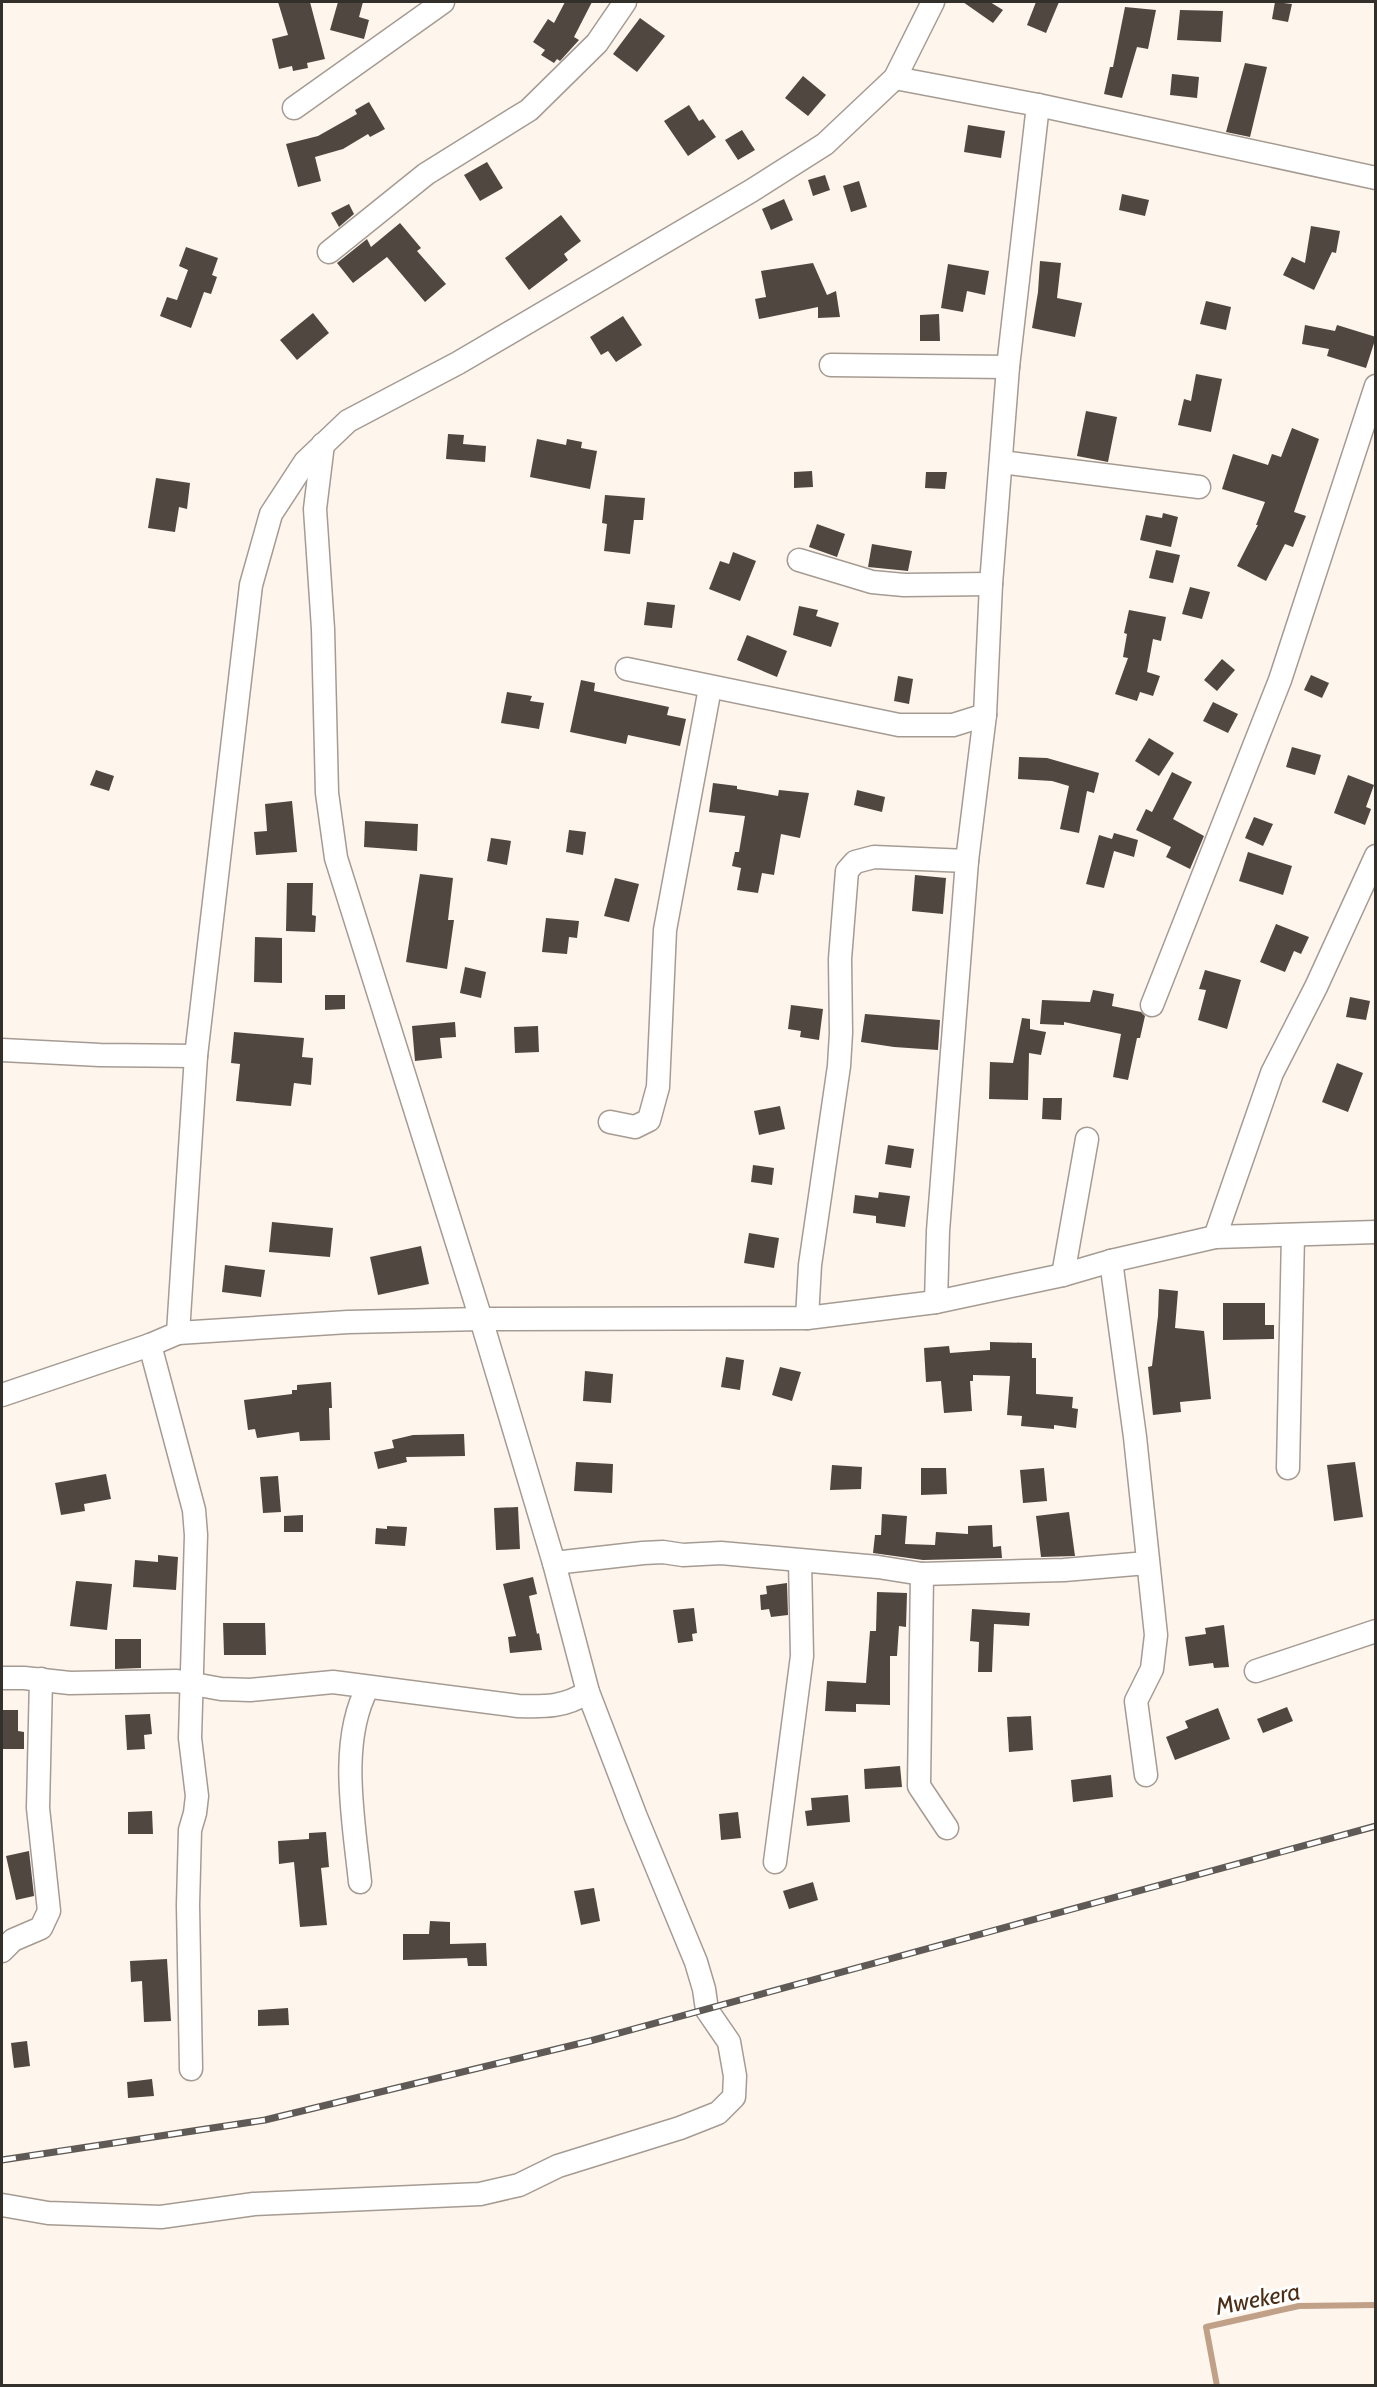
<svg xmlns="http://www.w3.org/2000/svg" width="1377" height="2387" viewBox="0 0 1377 2387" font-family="Cabin,sans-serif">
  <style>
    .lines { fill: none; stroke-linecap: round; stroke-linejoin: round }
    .stream { stroke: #c0a087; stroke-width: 6 }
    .building { fill: #504740 }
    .minor-casing { stroke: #a59b93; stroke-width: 25 }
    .minor { stroke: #fff; stroke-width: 22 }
    .rail-casing { stroke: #5f5a55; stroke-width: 7 }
    .rail { stroke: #fff; stroke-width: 4.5; stroke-dasharray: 14; stroke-linecap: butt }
    .labels { text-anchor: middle; stroke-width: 6; stroke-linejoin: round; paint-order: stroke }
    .water-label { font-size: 24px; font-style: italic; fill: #4b2e15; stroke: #fff }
  </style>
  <rect width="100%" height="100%" fill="#fef5ed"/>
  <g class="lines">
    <path class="stream" d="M1217 2386 1206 2327 1299 2306 1376 2305"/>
  </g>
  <g class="building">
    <path d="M278 2H310L325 59 307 63 308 68 293 71 292 66 279 69 272 39 288 35Z"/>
    <path d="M338 2H363L359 17 369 20 364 39 330 30Z"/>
    <path d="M565 2H592L574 37 579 40 560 61 557 59 554 63 541 55 545 50 533 42 548 19 554 23Z"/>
    <path d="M963 2H990L1003 10 993 23Z"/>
    <path d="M1036 2H1059L1046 33 1027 25Z"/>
    <path d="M1275 2 1292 4 1288 22 1272 19Z"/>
    <path d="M1125 7 1156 10 1148 49 1137 47 1122 98 1104 94 1110 67H1113Z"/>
    <path d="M1180 10 1223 11 1221 42 1177 40Z"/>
    <path d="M640 18 665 36 637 72 613 54Z"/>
    <path d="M1245 63 1267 67 1250 137 1226 132Z"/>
    <path d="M1172 74 1199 77 1197 98 1170 95Z"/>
    <path d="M803 76 826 95 808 116 785 98Z"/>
    <path d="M369 102 385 129 370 137 368 134 343 149 315 157 321 181 298 187 286 144 318 136 357 114 355 110Z"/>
    <path d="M689 105 699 121 703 119 716 137 688 156 664 121Z"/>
    <path d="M968 125 1005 131 1001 158 964 152Z"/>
    <path d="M742 130 755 150 738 160 725 140Z"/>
    <path d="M487 162 503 188 480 201 464 175Z"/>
    <path d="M825 175 830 190 813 196 808 180Z"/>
    <path d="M859 181 867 207 851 212 843 186Z"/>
    <path d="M1122 194 1149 200 1145 216 1119 210Z"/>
    <path d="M784 199 793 220 771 230 762 209Z"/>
    <path d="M349 204 354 214 339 227 331 213Z"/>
    <path d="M561 215 581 241 564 254 568 260 529 290 505 258Z"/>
    <path d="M400 223 421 248 417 251 446 284 425 302 387 257 353 283 337 263 367 239 371 247Z"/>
    <path d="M1311 226 1340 231 1336 253 1332 252 1314 290 1283 275 1292 257 1305 263Z"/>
    <path d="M186 247 218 258 212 275 217 277 211 294 204 292 191 328 160 316 167 297 177 300 188 270 179 266Z"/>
    <path d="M1040 261 1061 263 1057 298 1082 303 1075 337 1032 328 1038 292Z"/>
    <path d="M813 263 827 295 836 291 840 317 818 318V307L759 319 755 299 766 297 761 271Z"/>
    <path d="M948 264 989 271 985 295 967 291 963 312 941 308Z"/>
    <path d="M1206 301 1231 307 1226 330 1200 324Z"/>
    <path d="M313 313 329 333 297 360 280 340Z"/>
    <path d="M939 314 940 341H920V315Z"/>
    <path d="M623 316 642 345 616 362 608 351 601 355 590 337Z"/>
    <path d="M1305 325 1335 331 1337 325 1376 337 1366 368 1327 356 1329 349 1302 344Z"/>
    <path d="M1196 374 1222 379 1211 432 1178 425 1184 399 1191 401Z"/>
    <path d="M1086 411 1117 417 1108 462 1077 456Z"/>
    <path d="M1292 428 1319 439 1294 512 1306 516 1293 547 1285 544 1266 581 1237 566 1258 525H1256L1265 502 1222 489 1233 454 1268 465 1272 454 1281 457Z"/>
    <path d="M448 434 464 435 463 444 486 446 485 462 446 459Z"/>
    <path d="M537 439 566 445 567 439 582 442 581 448 597 451 590 489 530 477Z"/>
    <path d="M812 471 813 487 794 488V472Z"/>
    <path d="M926 472H947L945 489 925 488Z"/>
    <path d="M156 478 190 483 187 509 179 507 175 532 148 528Z"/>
    <path d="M605 495 645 498 643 520H634L630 554 604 551 607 524 602 523Z"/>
    <path d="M1163 513 1178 517 1171 547 1140 540 1146 515 1162 518Z"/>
    <path d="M817 524 845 534 837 557 809 547Z"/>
    <path d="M872 544 912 551 908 571 868 567Z"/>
    <path d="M1156 550 1180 555 1173 583 1149 578Z"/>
    <path d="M733 552 756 561 740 601 709 589 720 561 729 564Z"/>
    <path d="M1190 587 1210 592 1202 619 1182 614Z"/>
    <path d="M647 602 675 605 672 628 644 625Z"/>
    <path d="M799 606 818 610 816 616 839 623 831 647 793 635Z"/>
    <path d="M1129 610 1166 617 1161 641 1153 639 1147 672 1160 676 1153 696 1140 692 1137 701 1115 694 1128 658 1123 657 1127 634 1124 633Z"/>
    <path d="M747 635 787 651 777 677 737 660Z"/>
    <path d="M1222 659 1235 670 1217 691 1204 680Z"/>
    <path d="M1311 675 1329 683 1322 698 1304 690Z"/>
    <path d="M898 676 913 679 909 704 894 701Z"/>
    <path d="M581 680 595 683 594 691 669 707 667 715 686 719 680 746 628 735 626 744 570 732Z"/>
    <path d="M507 692 532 696 530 701 544 703 539 729 501 723Z"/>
    <path d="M1213 702 1238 714 1228 733 1203 721Z"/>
    <path d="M1149 738 1174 753 1159 776 1135 761Z"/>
    <path d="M1292 747 1321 755 1315 775 1286 767Z"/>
    <path d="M1019 757 1047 758 1099 773 1094 793 1087 791 1079 833 1060 829 1069 786 1052 781 1018 779Z"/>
    <path d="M96 770 114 776 109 791 90 785Z"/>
    <path d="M1172 772 1192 782 1173 819 1204 836 1190 869 1166 857 1171 847 1136 830 1146 809 1152 812Z"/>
    <path d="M1348 775 1374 785 1366 807 1371 809 1365 825 1334 813Z"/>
    <path d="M713 783 737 786V789L778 796 779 790 809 793 800 838 781 834 774 875 762 873 758 893 737 890 741 868 732 866 735 852H739L745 816 709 812Z"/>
    <path d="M857 790 885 797 882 812 854 805Z"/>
    <path d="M292 801 297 852 256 855 254 832 267 831 265 804Z"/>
    <path d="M1254 817 1273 824 1263 846 1245 838Z"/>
    <path d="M365 821 418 824 417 851 364 847Z"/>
    <path d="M569 830 586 832 583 855 566 852Z"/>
    <path d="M1114 833 1138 840 1134 857 1114 851 1104 888 1086 884 1099 835 1112 839Z"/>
    <path d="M491 838 511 841 507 865 487 861Z"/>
    <path d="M1248 852 1292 866 1283 895 1239 881Z"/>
    <path d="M420 874 453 878 448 920H454L447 969 406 962Z"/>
    <path d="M915 875 946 878 943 914 912 911Z"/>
    <path d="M615 878 639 884 629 922 604 916Z"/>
    <path d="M287 883H313L312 915 316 916 315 932 286 931Z"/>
    <path d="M546 918 579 921 577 938 569 937 567 954 542 952Z"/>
    <path d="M1276 924 1309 937 1301 954 1294 951 1285 972 1260 962Z"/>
    <path d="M255 937 282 938V983L254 982Z"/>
    <path d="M465 967 486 972 481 998 460 993Z"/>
    <path d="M1205 970 1241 980 1227 1029 1198 1020 1206 990 1199 989Z"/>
    <path d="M1093 990 1114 994 1112 1006 1141 1012 1145 1016 1140 1038H1137L1128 1080 1113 1077 1121 1034 1064 1022V1025L1040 1024 1042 1000 1090 1002Z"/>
    <path d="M325 995H345V1009L325 1010Z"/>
    <path d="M1350 997 1370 1001 1366 1020 1346 1017Z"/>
    <path d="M791 1005 823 1009 819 1040 800 1037 801 1031 788 1029Z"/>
    <path d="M865 1014 940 1020 938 1050 894 1047 861 1042Z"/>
    <path d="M1022 1018 1030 1019V1029L1046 1032 1041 1055 1029 1053 1028 1100 989 1099 990 1062 1013 1063Z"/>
    <path d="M455 1022 456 1037 440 1038 442 1058 415 1061 412 1026Z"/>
    <path d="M538 1026 539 1052 515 1053 514 1027Z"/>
    <path d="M234 1032 304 1038 302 1057 313 1058 311 1085 294 1083 291 1106 236 1101 240 1064 231 1063Z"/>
    <path d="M1337 1063 1363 1073 1348 1112 1322 1102Z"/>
    <path d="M1043 1098H1062L1061 1120 1042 1119Z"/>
    <path d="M780 1106 785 1129 759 1135 754 1111Z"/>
    <path d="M888 1145 914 1149 911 1168 885 1164Z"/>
    <path d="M753 1165 774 1168 772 1185 751 1182Z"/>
    <path d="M879 1192 910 1196 905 1227 876 1223V1216L853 1213 855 1195 878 1198Z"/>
    <path d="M272 1222 333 1228 330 1257 269 1252Z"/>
    <path d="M749 1233 779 1238 774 1268 744 1263Z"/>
    <path d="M421 1246 429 1284 378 1295 370 1257Z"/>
    <path d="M225 1265 265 1270 261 1297 222 1292Z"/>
    <path d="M1159 1289 1178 1291 1175 1328 1204 1331 1211 1399 1180 1402 1181 1412 1153 1415 1148 1367 1152 1366 1158 1316Z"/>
    <path d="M1223 1303H1265V1325H1274V1339L1223 1340Z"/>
    <path d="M990 1342 1032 1343V1358H1036V1394L1073 1397 1072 1408 1078 1409 1076 1428 1054 1425V1429L1021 1426 1022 1416 1007 1415 1010 1376 973 1375V1381H970L972 1411 944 1413 941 1381 926 1382 924 1348 949 1346 950 1353 990 1350Z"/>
    <path d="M726 1357 744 1360 740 1390 721 1387Z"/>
    <path d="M780 1367 801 1372 792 1401 772 1395Z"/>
    <path d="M585 1371 613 1374 611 1403 583 1401Z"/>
    <path d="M331 1382 332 1408H329L330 1440 300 1441 299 1432 257 1438 255 1429 248 1430 244 1400 292 1394V1390H297V1385Z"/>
    <path d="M464 1434 465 1456 406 1457 407 1462 378 1469 374 1452 394 1448 392 1440 413 1435Z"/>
    <path d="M576 1462 613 1464 612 1493 574 1491Z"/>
    <path d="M1355 1462 1363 1517 1334 1521 1327 1465Z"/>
    <path d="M832 1465 862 1467 861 1489 830 1490Z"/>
    <path d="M921 1468H946L947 1494 921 1495Z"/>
    <path d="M1044 1468 1047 1501 1023 1503 1020 1470Z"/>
    <path d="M106 1474 111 1499 84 1504 85 1511 61 1515 55 1483Z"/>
    <path d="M278 1476 281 1512 263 1513 260 1477Z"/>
    <path d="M518 1507 520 1549 496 1550 494 1508Z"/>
    <path d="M1069 1512 1075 1556 1041 1557 1036 1516Z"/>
    <path d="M882 1514 907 1516 905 1544 935 1545 936 1532 968 1534V1526L992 1525 993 1547 1001 1546 1002 1558 923 1560 873 1553 875 1535H881Z"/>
    <path d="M303 1515V1532H284V1516Z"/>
    <path d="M387 1526 407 1527 405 1546 375 1544 376 1528 387 1529Z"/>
    <path d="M158 1555 178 1557 176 1590 133 1587 135 1560 158 1562Z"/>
    <path d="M533 1577 537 1594 529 1596 537 1634 539 1633 542 1650 510 1653 508 1637 516 1636 503 1584Z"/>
    <path d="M76 1581 112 1584 107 1630 70 1626Z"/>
    <path d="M787 1583 788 1615 771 1617 769 1609 761 1610 760 1595 767 1594 766 1586Z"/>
    <path d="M877 1592 907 1593 906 1627 899 1626 897 1656H890V1705L856 1704V1712L825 1711 827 1681 866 1683 870 1631H876Z"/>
    <path d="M694 1608 697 1633 692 1634 693 1641 678 1643 673 1610Z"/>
    <path d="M972 1609 1030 1613 1029 1626 994 1624 992 1672H978L979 1642 970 1641Z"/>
    <path d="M223 1623H265L266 1655H224Z"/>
    <path d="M1224 1625 1229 1667 1214 1668 1213 1663 1189 1666 1185 1637 1206 1634 1205 1628Z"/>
    <path d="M115 1639H141V1668L115 1669Z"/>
    <path d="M1287 1707 1293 1721 1263 1733 1257 1719Z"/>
    <path d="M1218 1708 1230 1739 1175 1760 1166 1737 1188 1728 1185 1721Z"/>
    <path d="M2 1710H18V1731L24 1732V1749H2Z"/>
    <path d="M150 1714 152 1734 144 1735 145 1749 127 1750 125 1715Z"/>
    <path d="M1031 1716 1033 1750 1009 1752 1007 1717Z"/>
    <path d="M900 1766 902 1787 865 1789 864 1769Z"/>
    <path d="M1111 1775 1113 1797 1073 1802 1071 1780Z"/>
    <path d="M848 1795 850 1822 807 1826 805 1811 812 1810 811 1798Z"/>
    <path d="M152 1811 153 1834H128V1812Z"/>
    <path d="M738 1812 741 1838 721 1840 719 1814Z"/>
    <path d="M326 1832 329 1867 321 1868 327 1925 300 1927 294 1862 279 1864 278 1841 309 1839V1833Z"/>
    <path d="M29 1851 34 1896 16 1900 6 1856Z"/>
    <path d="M813 1882 818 1900 789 1909 783 1891Z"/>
    <path d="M594 1888 600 1921 581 1925 574 1891Z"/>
    <path d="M430 1921 450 1922V1944L486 1943 487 1966H468L467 1958 403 1960V1934H429Z"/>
    <path d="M167 1959 171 2021 144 2022 142 1981 131 1982 130 1961Z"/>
    <path d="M288 2008 289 2025 258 2026V2010Z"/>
    <path d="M27 2041 30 2066 14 2068 11 2043Z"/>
    <path d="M152 2079 154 2096 128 2098 127 2082Z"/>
  </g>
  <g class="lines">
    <g class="minor-casing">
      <g id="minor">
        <path d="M895 78 1038 105 1376 178"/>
        <path d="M294 108 443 2"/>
        <path d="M329 252 426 174 529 110 597 43 625 2"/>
        <path d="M831 365 1008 367"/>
        <path d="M1001 462 1199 487"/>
        <path d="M799 560 872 582 904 585 991 584"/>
        <path d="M627 669 899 725H953L985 715"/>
        <path d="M1152 1005 1280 680 1376 386"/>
        <path d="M2 1050 100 1055 196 1056"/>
        <path d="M610 1122 635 1127 649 1120 658 1087 665 930 710 688"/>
        <path d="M1215 1237 1272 1073 1316 987 1376 856"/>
        <path d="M1111 1261 1135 1437 1156 1635 1152 1669 1136 1701 1146 1775"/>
        <path d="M1063 1275 1087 1139"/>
        <path d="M936 1302 938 1231 967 861 985 715 991 584 1008 367 1038 105"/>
        <path d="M807 1318 810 1265 839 1066 841 1033 840 959 847 871 855 862 874 857 967 861"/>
        <path d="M178 1333 348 1322 481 1319 807 1318 936 1302 1063 1275 1111 1261 1215 1237 1376 1232"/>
        <path d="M150 1345 194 1510 196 1535 190 1738 197 1796 195 1813 190 1830 188 1905 191 2069"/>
        <path d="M2 1395 150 1345 178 1333 196 1056 251 585 271 514 305 462 348 421 458 363 751 191 825 144 895 78 933 2"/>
        <path d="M1288 1468 1293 1235"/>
        <path d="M554 1563 643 1553 663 1552 683 1555 721 1553 878 1567 922 1574 1064 1570 1147 1563"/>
        <path d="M922 1574 919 1786 947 1828"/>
        <path d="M1256 1671 1376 1631"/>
        <path d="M2 1678H24L70 1683 177 1681 221 1689 250 1690 333 1682 518 1706C545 1707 565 1707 588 1692"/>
        <path d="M775 1862 802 1656 800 1561"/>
        <path d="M360 1882C354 1822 338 1742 368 1687"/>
        <path d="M2 1951 13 1940 41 1928 49 1911 38 1808 41 1679"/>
        <path d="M2 2205 48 2213 161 2217 254 2204 480 2194 519 2185 558 2166 680 2128 718 2113 734 2097 735 2076 729 2042 707 2010 704 1989 696 1962 636 1817 588 1692 554 1563 481 1319 336 858 327 793 323 629 315 509 323 444"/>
      </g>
    </g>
    <use href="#minor" class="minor"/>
    <g class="rail-casing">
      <path id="rail" d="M2 2160 265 2120 590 2041 1376 1826"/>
    </g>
    <use href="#rail" class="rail"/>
  </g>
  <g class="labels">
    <g class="water-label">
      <text transform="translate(1258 2299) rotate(-11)" y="8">Mwekera</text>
    </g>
  </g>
  <rect width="1377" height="2387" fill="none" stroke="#332f2b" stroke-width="6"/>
</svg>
